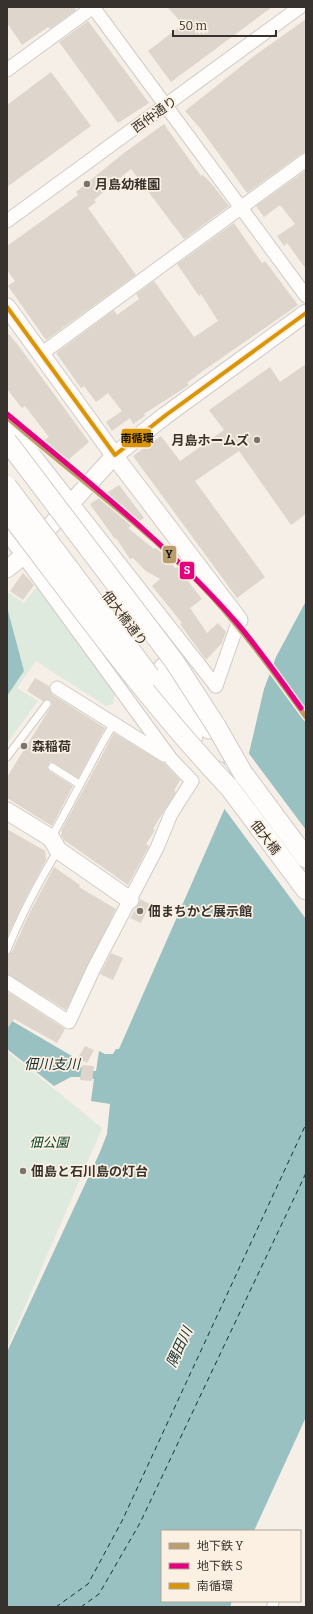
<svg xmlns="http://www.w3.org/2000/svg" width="313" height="1614" viewBox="0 0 313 1614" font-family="Bitter,'Noto Sans JP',serif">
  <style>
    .green { fill: #ddeadd }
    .water { fill: #99c1c2 }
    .pier { fill: #f5efe8 }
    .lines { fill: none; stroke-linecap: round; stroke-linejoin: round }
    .ferry { stroke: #123133; stroke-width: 1; stroke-dasharray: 5 4; stroke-linecap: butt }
    .building { fill: #ded6cc }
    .service-casing { stroke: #d0cbc6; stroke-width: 9 }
    .pedestrian-casing { stroke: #d0cbc6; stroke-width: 12 }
    .minor-casing { stroke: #d0cbc6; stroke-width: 15 }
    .tertiary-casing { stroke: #d0cbc6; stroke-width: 19 }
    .secondary-casing { stroke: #d0cbc6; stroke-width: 21 }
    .service { stroke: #fefdfc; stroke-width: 7 }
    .pedestrian { stroke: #fefdfc; stroke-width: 10 }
    .minor { stroke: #fefdfc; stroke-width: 13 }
    .tertiary { stroke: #fefdfc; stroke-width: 17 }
    .secondary { stroke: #fefdfc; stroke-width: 19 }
    .secondary-bridge-casing { stroke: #d0cbc6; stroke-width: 21; stroke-linecap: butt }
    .secondary-bridge { stroke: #fefdfc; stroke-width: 19 }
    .bus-1-casing { stroke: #fbf0e2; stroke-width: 7 }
    .bus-1 { stroke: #da9507; stroke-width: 4 }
    .metro-1-casing { stroke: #fbf0e2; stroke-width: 8 }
    .metro-2-casing { stroke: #fbf0e2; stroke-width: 8 }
    .metro-1 { stroke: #ba9e6d; stroke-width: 5 }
    .metro-2 { stroke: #e5007d; stroke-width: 5 }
    .poi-dot { fill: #7a746e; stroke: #fbf0e2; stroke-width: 1.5 }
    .labels { text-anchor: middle; stroke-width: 3.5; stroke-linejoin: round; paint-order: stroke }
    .street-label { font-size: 13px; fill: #37322d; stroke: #fbf0e2 }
    .poi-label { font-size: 13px; font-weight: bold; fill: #37322d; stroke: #fbf0e2; text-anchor: start }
    .park-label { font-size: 13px; font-style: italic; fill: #003c23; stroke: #fbf0e2 }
    .water-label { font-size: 14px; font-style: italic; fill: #123133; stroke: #fbf0e2 }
    .line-badge { stroke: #fbf0e2; stroke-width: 1.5 }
    .badge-label { font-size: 11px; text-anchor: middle; font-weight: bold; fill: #fff }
    .pale-badge-label { font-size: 11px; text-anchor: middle; font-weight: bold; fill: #111 }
  </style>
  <rect width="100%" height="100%" fill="#f5efe8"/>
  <g class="green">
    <path d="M39 584 115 693 113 704 106 706 36 661 17 688 38 701 7 743V696L24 671 7 612V592L24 603Z"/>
    <path d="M7 1051 102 1128 7 1348Z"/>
  </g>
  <g class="water">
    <path d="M306 601V1417L254 1531H162V1601H232L230 1607H7V1352L100 1152 107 1134 110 1104 91 1101 94 1079 89 1078 91 1071H96L99 1051 105 1054H113L116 1049H119L249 753 264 689 276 657Z"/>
    <path d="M8 611 24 671 7 696V612Z"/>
    <path d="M7 1018 72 1056 71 1061 75 1066 85 1068 83 1077H71L54 1086 7 1049Z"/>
  </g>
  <path class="pier" d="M247 751 306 830V919L223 807Z"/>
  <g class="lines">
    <g class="ferry">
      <path d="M56 1607 88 1584 122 1521 306 1124"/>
      <path d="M81 1607 99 1594 140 1523 306 1173"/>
    </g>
  </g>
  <g class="building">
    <path d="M7 7H74L76 10 50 29 48 27 22 45 7 23Z"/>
    <path d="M167 7H272L171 82 148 51 183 24Z"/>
    <path d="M306 19V152L301 154 247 193 200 128 185 111 254 56Z"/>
    <path d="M88 21 149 103 118 123 59 42Z"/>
    <path d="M51 72 91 126 7 187V105Z"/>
    <path d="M164 124 201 176 203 175 211 183 229 206 184 239 131 169 94 200 96 202 88 208 136 275 46 340 8 286 15 281 7 270V246L78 195 76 192 124 153Z"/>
    <path d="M306 170V269L287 243 284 246 277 236 295 224 280 205 264 217 256 206Z"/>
    <path d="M234 223 262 263 265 261 298 305 204 370 187 383 189 385 144 414 145 416 133 424 130 418 112 431 106 422 122 411 108 393 96 402 84 386 81 388 56 353 114 310 117 315 139 299 136 294 154 281 194 337 218 321 201 294 199 296 177 264Z"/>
    <path d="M7 332 18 345 89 442 68 460H59L44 440 49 437 25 406 22 408 7 389Z"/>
    <path d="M306 364V514L291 525 239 451 195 481 265 577 237 598 133 456 161 436 180 461 224 430 209 410 270 367 280 382Z"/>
    <path d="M119 485 144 518 128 528 154 549 158 546 175 568 177 567 202 599 190 608 207 633 218 623 226 632 222 643 206 660 180 624 182 623 152 586 160 579 146 571 133 558 130 559 116 538 115 539 90 504Z"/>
    <path d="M23 573 34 585 23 600 10 591Z"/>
    <path d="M35 678 49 686 50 691 53 695 105 728 78 778 54 763 50 762 48 765 49 771 73 786 52 826 7 798V777L52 705 50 700 43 701 27 691Z"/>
    <path d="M114 733 165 764 180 780 174 791 176 792 153 829 155 830 146 844 149 846 128 885 64 840 61 835 62 832 61 831Z"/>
    <path d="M7 829 45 851 46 860 26 897 7 937Z"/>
    <path d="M54 867 80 885 79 887 116 909 66 1010 7 974V955L12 952 29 914Z"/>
    <path d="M140 899 150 904 141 923 130 918 138 905Z"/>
    <path d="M111 953 123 958 113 980 100 974Z"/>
    <path d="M8 992 65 1029 57 1043 14 1019 7 1029Z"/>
    <path d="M85 1046 94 1050 87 1063 78 1058Z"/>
    <path d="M82 1065 94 1066 92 1081 80 1080Z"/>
  </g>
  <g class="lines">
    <g class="service-casing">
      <g id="service">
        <path d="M7 757 47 704"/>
        <path d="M52 767 79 784"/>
        <path d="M51 838C73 800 91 761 114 723"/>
        <path d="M7 950C21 915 38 883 58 850"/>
      </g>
    </g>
    <g class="pedestrian-casing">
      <path id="pedestrian" d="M272 1607 274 1601"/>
    </g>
    <g class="minor-casing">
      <g id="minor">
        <path d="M7 70 93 7 306 296"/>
        <path d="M7 221 300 7"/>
        <path d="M41 354 306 160"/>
        <path d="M7 420 216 686"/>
        <path d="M7 534 171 759 192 781 171 814 157 848 94 968 69 1022 7 982"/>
        <path d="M216 686 239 620"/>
        <path d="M57 688 164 755"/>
      </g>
    </g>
    <g class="tertiary-casing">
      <g id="tertiary">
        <path d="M7 307 122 466 239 620"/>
        <path d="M7 569 23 556 115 455 166 415 306 313"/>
        <path d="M7 811 51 838 58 850 130 900"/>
      </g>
    </g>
    <g class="secondary-casing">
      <g id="secondary">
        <path d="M163 668 209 729"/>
        <path d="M150 676 193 736"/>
        <path d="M234 761 306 858"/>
        <path d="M217 771 306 890"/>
      </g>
    </g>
    <use href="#service" class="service"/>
    <use href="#pedestrian" class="pedestrian"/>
    <use href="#minor" class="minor"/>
    <use href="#tertiary" class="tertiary"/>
    <use href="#secondary" class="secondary"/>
    <g class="secondary-bridge-casing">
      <g id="secondary-bridge">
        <path d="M7 441 174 661 216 726 244 775"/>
        <path d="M7 486 150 676"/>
        <path d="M7 511C78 604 146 699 226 784"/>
      </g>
    </g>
    <use href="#secondary-bridge" class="secondary-bridge"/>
    <g class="bus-1-casing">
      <path id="bus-1" d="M7 307 115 455 166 415 306 313"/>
    </g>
    <use href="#bus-1" class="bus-1"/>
    <g class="metro-1-casing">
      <path id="metro-1" d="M7 417C70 472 139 522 198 582 238 623 272 670 306 717"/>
    </g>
    <g class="metro-2-casing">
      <path id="metro-2" d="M7 414C86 480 169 545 237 623 260 650 280 679 301 708"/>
    </g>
    <use href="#metro-1" class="metro-1"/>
    <use href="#metro-2" class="metro-2"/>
  </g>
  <g class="poi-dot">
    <circle cx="87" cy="184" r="4"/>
    <circle cx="257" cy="440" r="4"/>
    <circle cx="24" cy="746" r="4"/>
    <circle cx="140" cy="911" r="4"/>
    <circle cx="23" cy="1171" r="4"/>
  </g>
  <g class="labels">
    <g class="street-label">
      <text transform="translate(154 114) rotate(-36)" y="5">西仲通り</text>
      <text transform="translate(125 618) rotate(53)" y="5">佃大橋通り</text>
      <text transform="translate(266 837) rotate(53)" y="5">佃大橋</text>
    </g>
    <g class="poi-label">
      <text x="95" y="189">月島幼稚園</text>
      <text x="249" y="445" text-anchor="end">月島ホームズ</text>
      <text x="32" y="751">森稲荷</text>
      <text x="148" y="916">佃まちかど展示館</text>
      <text x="31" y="1176">佃島と石川島の灯台</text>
    </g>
    <g class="park-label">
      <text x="49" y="1147">佃公園</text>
    </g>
    <g class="water-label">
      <text x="52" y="1069">佃川支川</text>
      <text transform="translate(179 1347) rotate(-65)" y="5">隅田川</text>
    </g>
  </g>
  <g class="line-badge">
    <rect x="121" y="428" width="31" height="20" rx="4" fill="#da9507"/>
    <rect x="162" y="545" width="15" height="19" rx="4" fill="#ba9e6d"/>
    <rect x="179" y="561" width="16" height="19" rx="4" fill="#e5007d"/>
  </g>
  <g class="badge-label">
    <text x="187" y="574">S</text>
  </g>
  <g class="pale-badge-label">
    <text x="137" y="442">南循環</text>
    <text x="169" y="558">Y</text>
  </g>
  <rect width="313" height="1614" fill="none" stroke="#37322d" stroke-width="16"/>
  <rect x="161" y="1530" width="140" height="72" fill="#fbf0e2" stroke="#ada49a"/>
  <rect x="169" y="1543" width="20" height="6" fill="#ba9e6d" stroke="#ada49a"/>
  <text x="197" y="1550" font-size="12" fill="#37322d">地下鉄 Y</text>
  <rect x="169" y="1563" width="20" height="6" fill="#e5007d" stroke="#ada49a"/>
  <text x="197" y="1570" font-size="12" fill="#37322d">地下鉄 S</text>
  <rect x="169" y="1583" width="20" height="6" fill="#da9507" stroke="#ada49a"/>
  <text x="197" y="1590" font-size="12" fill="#37322d">南循環</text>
  <path d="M173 30v6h103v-6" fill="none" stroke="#37322d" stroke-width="2"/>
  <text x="179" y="30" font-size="12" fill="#37322d" stroke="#fbf0e2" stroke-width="3" paint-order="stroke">50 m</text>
</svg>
